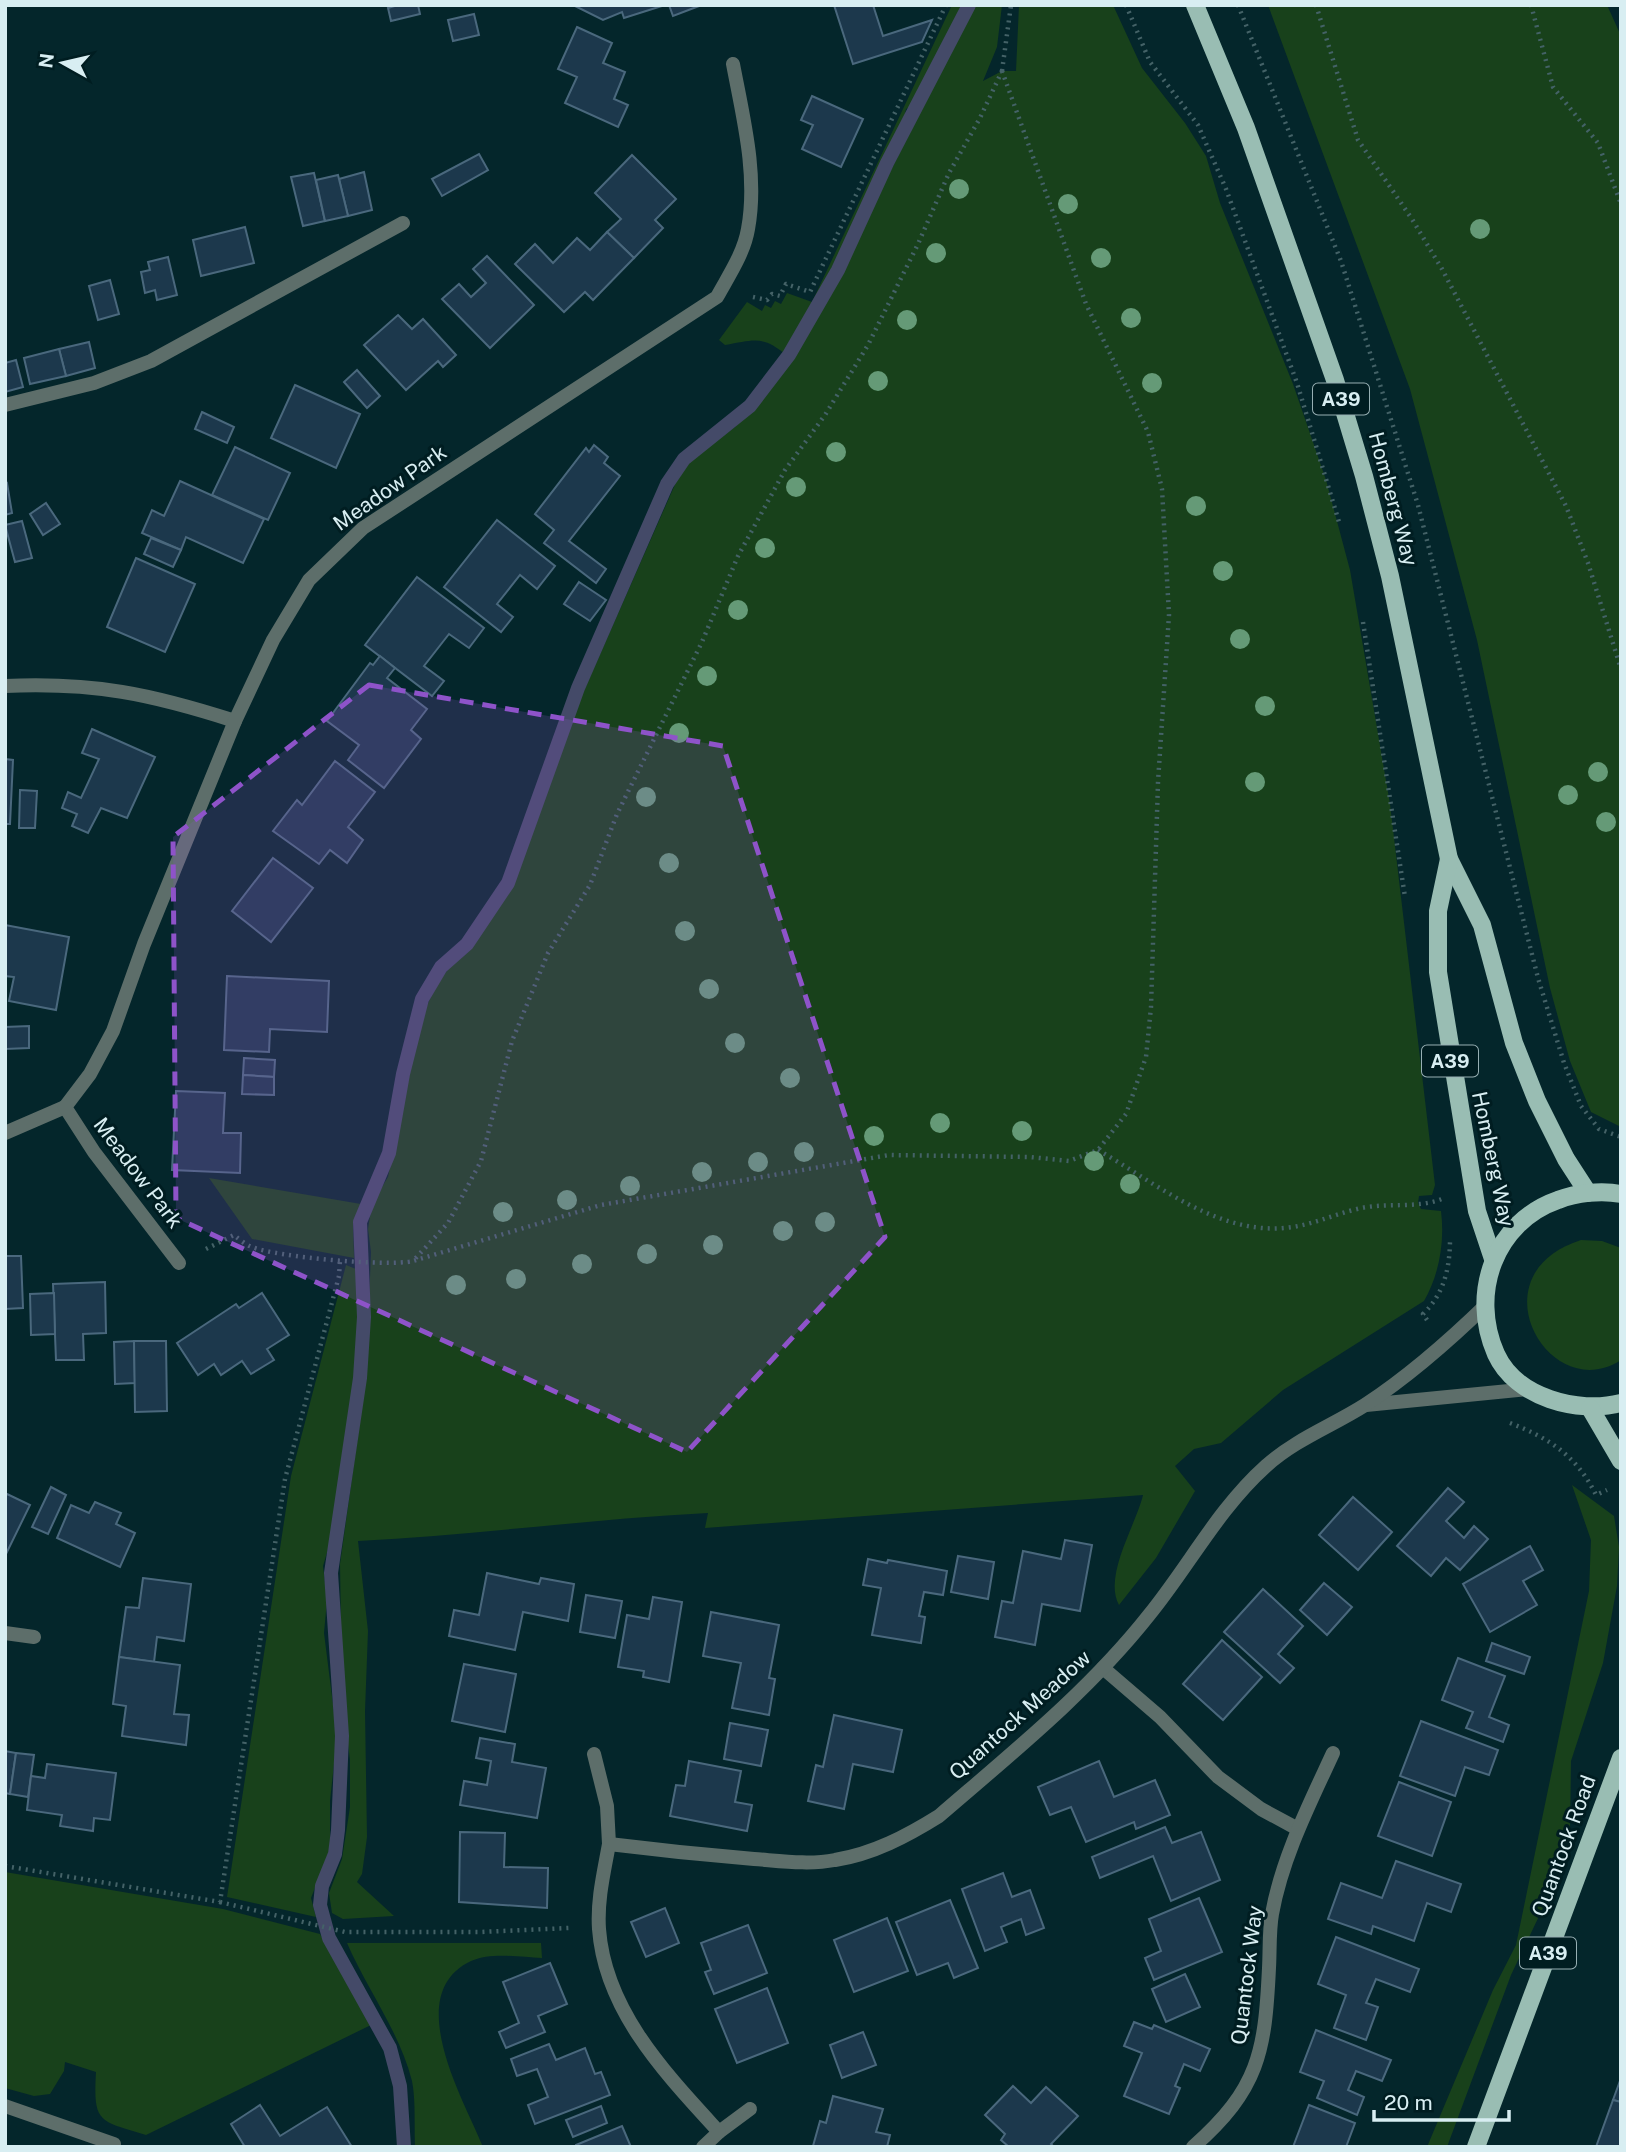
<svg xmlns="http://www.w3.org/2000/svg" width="1626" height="2152" viewBox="0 0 1626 2152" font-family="'Public Sans',sans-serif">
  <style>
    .green { fill: #18411b }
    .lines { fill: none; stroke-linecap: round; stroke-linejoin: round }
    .stream { stroke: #444a68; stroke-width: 14 }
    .building { fill: #1c384c; stroke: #4a687d; stroke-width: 2 }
    .path { stroke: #446267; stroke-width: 4.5; stroke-dasharray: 2 5; stroke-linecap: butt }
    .lane { stroke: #5d6e6a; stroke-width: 14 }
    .street { stroke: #5d6e6a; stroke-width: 14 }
    .primary { stroke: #99bdb3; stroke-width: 18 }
    .tree { fill: #659a77 }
    .marked { fill: #8e53c9; fill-opacity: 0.2; stroke: #8e53c9; stroke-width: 5; stroke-dasharray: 14 9; stroke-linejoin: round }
    .labels { text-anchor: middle; stroke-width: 6; stroke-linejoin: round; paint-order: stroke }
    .shield { fill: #001d21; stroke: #97afb3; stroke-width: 2 }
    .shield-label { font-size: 19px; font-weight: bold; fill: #d8eef2 }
    .street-label { font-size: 21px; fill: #d8eef2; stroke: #001d21 }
  </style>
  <rect width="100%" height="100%" fill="#04262b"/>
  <g class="green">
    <path d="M952 5H964L920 99 906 109 903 125 834 271 786 355C763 335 754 340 725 345L719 340 747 302 762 311 765 305 771 308 775 301 781 304 787 293 812 302Z"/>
    <path d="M975 5H1002L997 47 983 81 1002 71H1016L1019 5H1113L1142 68 1185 123 1206 156 1220 203 1293 384 1326 480 1350 570 1390 804 1435 1185 1432 1195 1419 1196 1418 1203 1421 1209 1441 1211C1445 1242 1439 1275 1424 1301L1283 1390 1221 1443 1194 1449 1175 1466 1195 1491 1156 1558 1119 1605C1103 1576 1136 1525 1143 1495L705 1528 708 1513C591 1519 475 1535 358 1541L368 1631 365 1711 367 1837 362 1874 357 1882 394 1916 343 1919 332 1913 329 1893 342 1859 350 1807V1760L342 1697 340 1564 366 1378 371 1252 368 1229 372 1204 388 1177 421 1020 435 987 449 968 468 952 510 890 575 711 677 480 693 458 735 427 784 371 826 298Z"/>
    <path d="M1268 5H1607L1621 36V1127L1591 1112 1570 1061 1550 988 1477 640 1410 389Z"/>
    <path d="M209 1178 361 1204 353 1224 354 1258 252 1239Z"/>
    <path d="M1581 1240 1602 1241 1621 1248V1360C1549 1407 1473 1274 1581 1240Z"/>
    <path d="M346 1265 356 1269 360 1328 357 1372 331 1539 323 1566 327 1600 324 1633 337 1736 330 1801V1849L311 1898 316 1917 227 1897 291 1476Z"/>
    <path d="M1572 1485 1614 1516 1619 1547 1617 1586 1603 1663 1571 1761 1570 1830 1550 1893 1511 1975 1447 2147H1427L1493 1990 1516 1945 1589 1591 1591 1540Z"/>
    <path d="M5 1872 223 1909 320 1934 371 2025 146 2135C99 2120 93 2124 96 2072L65 2062 64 2071 50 2094 34 2096 5 2088Z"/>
    <path d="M347 1943H541L542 1958C520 1957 491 1952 471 1961 401 1994 464 2100 483 2147H415C414 2126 416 2102 412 2081 400 2033 367 1989 347 1943Z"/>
  </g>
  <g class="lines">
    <path class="stream" d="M404 2147 400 2086 390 2048 329 1938 320 1905 322 1886 335 1854 338 1830 342 1736 331 1573 360 1378 364 1317 360 1222 389 1153 403 1074 422 999 441 967 467 944 508 883 578 688 667 484 684 459 750 406 789 355 838 270 887 163 969 5"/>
  </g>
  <g class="building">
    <path d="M398 5H418L420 14 391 21 388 8Z"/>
    <path d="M573 5H665L624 18 622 12 603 20Z"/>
    <path d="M669 5H698L699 6 673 16Z"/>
    <path d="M834 5H873L883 36 932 20 922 42 853 64Z"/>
    <path d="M474 14 479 35 453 41 448 20Z"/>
    <path d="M577 27 612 43 603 63 625 72 614 99 628 105 618 127 565 103 577 77 558 69Z"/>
    <path d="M812 96 863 119 841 167 802 149 813 125 801 120Z"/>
    <path d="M479 154 488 170 442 196 432 179Z"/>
    <path d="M632 155 676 199 655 220 663 228 634 258 607 232 621 219 595 193Z"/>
    <path d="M364 172 372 210 348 216 339 179Z"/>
    <path d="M314 173 325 221 303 226 291 177Z"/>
    <path d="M338 175 348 216 325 221 316 180Z"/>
    <path d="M245 227 254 263 201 276 193 240Z"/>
    <path d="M607 232 634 258 593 300 585 292 564 312 515 264 535 244 553 263 577 238 590 250Z"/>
    <path d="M487 256 534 305 490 348 442 299 459 284 471 297 486 283 473 269Z"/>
    <path d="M168 257 177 295 157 300 155 290 145 293 141 272 150 270 148 262Z"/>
    <path d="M110 280 119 314 98 320 89 286Z"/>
    <path d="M398 315 412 329 423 319 456 355 443 367 438 361 406 390 364 345Z"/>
    <path d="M89 342 95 368 66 376 59 349Z"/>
    <path d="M59 349 66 376 30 384 24 358Z"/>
    <path d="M16 360 23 387 5 392V363Z"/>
    <path d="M357 370 380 396 367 408 344 382Z"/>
    <path d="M295 385 360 414 336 468 271 438Z"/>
    <path d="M202 412 234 427 227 443 195 429Z"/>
    <path d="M594 445 608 457 604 463 620 476 569 541 606 569 596 583 544 543 554 530 535 514 586 448 589 452Z"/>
    <path d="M235 447 290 473 268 520 212 495Z"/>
    <path d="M180 481 264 519 243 563 186 537 181 550 142 533 152 510 164 516Z"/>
    <path d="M7 483 12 513 5 515V484Z"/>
    <path d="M46 503 60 524 43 535 30 514Z"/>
    <path d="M497 520 555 566 537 589 520 575 497 604 513 617 501 632 444 587Z"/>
    <path d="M22 521 32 558 15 562 5 525Z"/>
    <path d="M151 538 181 550 173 567 144 554Z"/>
    <path d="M136 558 195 584 165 652 107 627Z"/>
    <path d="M417 577 484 628 469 648 449 634 424 666 444 681 432 696 365 645Z"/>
    <path d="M579 582 606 600 590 621 564 604Z"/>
    <path d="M380 656 395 668 387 678 427 709 411 730 421 739 384 788 348 760 359 745 327 721 370 663 373 665Z"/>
    <path d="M92 729 155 757 127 818 101 808 88 833 72 826 77 814 62 808 68 792 81 798 99 759 82 753Z"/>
    <path d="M5 759 13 760 10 824H5Z"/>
    <path d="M335 761 375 792 348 827 363 840 347 863 330 850 319 864 273 831 297 800 302 805Z"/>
    <path d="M20 790 37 791 35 828H19Z"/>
    <path d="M273 858 313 888 271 942 232 911Z"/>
    <path d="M5 925 69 937 56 1010 9 1001 14 977 5 976Z"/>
    <path d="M227 976 329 981 327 1032 270 1029 269 1052 224 1050Z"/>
    <path d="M29 1026V1048L5 1049V1027Z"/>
    <path d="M244 1058 275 1060 274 1077 243 1075Z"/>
    <path d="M243 1075 274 1077V1095L242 1094Z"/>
    <path d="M176 1091 225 1093 223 1133H241L240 1173 172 1170Z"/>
    <path d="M5 1256H21L23 1308 5 1309Z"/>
    <path d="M105 1282 106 1333 83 1334 84 1360H56L53 1284Z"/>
    <path d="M54 1293 55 1334 31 1335 30 1294Z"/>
    <path d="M262 1293 289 1335 267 1349 274 1360 251 1374 242 1361 221 1375 214 1364 198 1375 177 1343 236 1304 239 1308Z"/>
    <path d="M134 1341 135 1383 115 1384 114 1342Z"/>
    <path d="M134 1341H166L167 1411 135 1412Z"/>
    <path d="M51 1487 66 1495 48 1534 32 1527Z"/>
    <path d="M1448 1488 1464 1502 1446 1521 1464 1538 1474 1526 1488 1539 1460 1570 1446 1558 1431 1576 1397 1546Z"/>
    <path d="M7 1494 30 1505 5 1556V1497Z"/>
    <path d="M1353 1497 1392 1532 1358 1570 1319 1535Z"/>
    <path d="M95 1502 121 1513 116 1524 135 1533 120 1567 57 1538 71 1505 89 1513Z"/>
    <path d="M1065 1540 1092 1545 1080 1611 1042 1604 1035 1645 995 1637 1002 1601 1013 1603 1023 1551 1061 1559Z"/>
    <path d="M1530 1546 1543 1570 1523 1581 1537 1605 1490 1632 1463 1584Z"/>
    <path d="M958 1556 994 1562 988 1599 951 1592Z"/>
    <path d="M868 1559 887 1563 888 1560 947 1571 943 1595 924 1592 919 1616 925 1617 921 1643 872 1635 881 1588 863 1585Z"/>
    <path d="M487 1573 539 1584 541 1578 574 1584 568 1621 523 1612 515 1650 449 1636 454 1610 479 1615Z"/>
    <path d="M143 1578 191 1584 184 1641 157 1637 154 1662 119 1657 126 1607 139 1608Z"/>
    <path d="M1324 1583 1352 1607 1327 1635 1300 1610Z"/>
    <path d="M1263 1589 1303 1626 1278 1654 1294 1668 1280 1683 1224 1632Z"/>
    <path d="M586 1595 622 1601 615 1638 580 1632Z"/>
    <path d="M653 1597 682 1602 669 1682 643 1677 644 1671 618 1667 627 1615 649 1619Z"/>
    <path d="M711 1612 779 1625 769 1678 775 1679 769 1715 732 1708 741 1663 703 1656Z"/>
    <path d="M1222 1640 1262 1677 1223 1720 1183 1684Z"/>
    <path d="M1492 1643 1530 1657 1524 1674 1486 1661Z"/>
    <path d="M119 1657 180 1665 174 1714 189 1715 186 1745 122 1736 126 1706 113 1704Z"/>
    <path d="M1458 1658 1505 1676 1489 1717 1509 1725 1503 1742 1466 1728 1473 1712 1442 1700Z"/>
    <path d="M464 1664 516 1674 505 1732 452 1721Z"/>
    <path d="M834 1715 902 1730 893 1772 853 1764 844 1809 808 1801 816 1765 823 1767Z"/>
    <path d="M1421 1721 1498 1750 1489 1775 1465 1767 1455 1796 1400 1776Z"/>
    <path d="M730 1723 768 1730 761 1766 724 1759Z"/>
    <path d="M480 1738 515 1744 512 1762 546 1768 537 1818 460 1805 464 1781 487 1785 491 1761 476 1758Z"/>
    <path d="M5 1751 16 1753 10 1794 5 1793Z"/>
    <path d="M16 1753 34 1755 28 1797 10 1794Z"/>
    <path d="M689 1761 741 1771 735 1802 752 1805 747 1831 670 1816 676 1785 685 1786Z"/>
    <path d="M1099 1761 1114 1797 1155 1780 1170 1815 1136 1829 1134 1822 1086 1842 1071 1807 1050 1815 1038 1787Z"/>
    <path d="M47 1764 116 1773 110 1820 94 1818 93 1831 60 1826 62 1815 27 1810 31 1776 45 1778Z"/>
    <path d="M1399 1782 1451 1802 1432 1856 1378 1836Z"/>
    <path d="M1165 1827 1172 1843 1201 1832 1220 1880 1171 1901 1153 1856 1100 1878 1092 1857Z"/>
    <path d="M460 1832 505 1833 504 1867 548 1868 547 1908 459 1902Z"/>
    <path d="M1396 1861 1461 1884 1451 1912 1427 1903 1414 1941 1373 1926 1371 1934 1328 1919 1341 1883 1382 1898Z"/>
    <path d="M1003 1873 1012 1897 1030 1890 1044 1928 1026 1935 1021 1919 1001 1927 1007 1942 985 1951 962 1889Z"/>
    <path d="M1199 1898 1222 1952 1154 1980 1145 1958 1161 1951 1149 1919Z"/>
    <path d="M950 1900 978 1968 954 1978 948 1963 917 1975 896 1922Z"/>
    <path d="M665 1908 679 1943 646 1957 631 1922Z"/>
    <path d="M887 1918 908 1971 854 1992 834 1940Z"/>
    <path d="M748 1925 767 1973 714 1994 705 1972 711 1970 701 1943Z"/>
    <path d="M1336 1937 1419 1969 1410 1992 1376 1979 1366 2003 1378 2007 1366 2040 1334 2028 1346 1995 1318 1984Z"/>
    <path d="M550 1963 567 2004 538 2016 545 2032 506 2048 499 2032 519 2023 503 1982Z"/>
    <path d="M1185 1974 1200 2007 1166 2022 1152 1989Z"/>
    <path d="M767 1988 788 2043 737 2063 715 2009Z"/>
    <path d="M1134 2022 1152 2029 1154 2025 1210 2049 1200 2071 1184 2064 1175 2086 1180 2088 1169 2114 1124 2096 1142 2053 1124 2046Z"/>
    <path d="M1316 2030 1391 2060 1382 2081 1356 2071 1348 2090 1364 2097 1357 2115 1317 2098 1324 2081 1300 2072Z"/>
    <path d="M863 2032 876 2065 842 2078 830 2045Z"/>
    <path d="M549 2044 556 2060 585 2048 595 2074 601 2072 610 2095 535 2124 528 2105 548 2097 537 2069 517 2076 511 2059Z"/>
    <path d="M1621 2078V2102L1613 2100Z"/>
    <path d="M1013 2086 1031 2103 1046 2087 1078 2116 1051 2144 1054 2147H1009L1001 2140 1005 2134 985 2115Z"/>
    <path d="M833 2096 883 2109 876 2132 890 2135 887 2147 813 2146 820 2121 826 2123Z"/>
    <path d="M1613 2100 1621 2102V2147H1596Z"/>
    <path d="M260 2105 280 2136 327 2107 352 2147H245L231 2124Z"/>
    <path d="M1309 2105 1355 2123 1346 2147H1293Z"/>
    <path d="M601 2106 607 2123 573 2137 566 2120Z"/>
    <path d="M622 2126 631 2147H576V2145Z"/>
  </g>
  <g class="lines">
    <g class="path">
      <path d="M1126 5 1150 62 1198 125 1226 189 1297 383 1339 522"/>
      <path d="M1238 5 1341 261 1418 505 1538 978 1564 1063 1581 1106 1599 1129 1621 1137"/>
      <path d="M1316 5 1358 140 1412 219 1442 269 1566 506 1588 563 1621 669"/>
      <path d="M1531 5 1553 87 1598 143 1621 204"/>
      <path d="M1002 71 1086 304 1148 432 1162 489 1169 615 1158 782 1151 1007 1146 1057 1126 1114 1098 1150 1069 1161 1030 1157 889 1155 601 1205 413 1261 448 1223 481 1161 512 1041 548 953 590 885 617 814 702 642 738 556 785 470 825 415 868 345 918 244 949 173 980 118Z"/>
      <path d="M1002 71 1011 5"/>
      <path d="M753 297 767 300 772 294 780 296 786 284 810 292 946 5"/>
      <path d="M1363 622 1405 897"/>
      <path d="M1098 1150C1154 1182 1216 1234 1284 1228 1310 1226 1332 1215 1357 1209 1384 1202 1416 1209 1442 1199"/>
      <path d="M206 1249 234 1235C239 1239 246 1245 252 1247 276 1257 388 1267 413 1261"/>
      <path d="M1427 1320 1423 1314C1444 1294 1450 1268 1450 1239"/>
      <path d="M1510 1423C1549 1438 1577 1456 1596 1495L1607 1490"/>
      <path d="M5 1866 220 1902 285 1479 339 1276 340 1260"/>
      <path d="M220 1902 345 1932H480L569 1928"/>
    </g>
    <path class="lane" d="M5 405 94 383 151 361 403 223"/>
    <g class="street">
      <path d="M5 686C94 682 151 694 235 721"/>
      <path d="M5 1133 65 1107"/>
      <path d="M179 1263 94 1152 65 1107 90 1074 113 1031 144 944 235 721 273 640 309 580 363 528 717 297C729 275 744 253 748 229 758 175 743 117 733 64"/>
      <path d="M1366 1405 1528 1389"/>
      <path d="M5 1633 34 1637"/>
      <path d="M1103 1668 1160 1717 1218 1777 1261 1809 1298 1829"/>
      <path d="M594 1754 607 1806 609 1844"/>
      <path d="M5 2106 114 2144"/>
      <path d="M719 2132 750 2109"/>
      <path d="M703 2147 719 2132C666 2074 605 2011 599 1929 597 1900 604 1872 609 1844 657 1850 705 1855 754 1859 781 1861 809 1865 835 1860 873 1854 907 1836 939 1816 1012 1753 1089 1691 1149 1615 1189 1566 1218 1509 1266 1466 1296 1439 1332 1426 1365 1405 1409 1376 1449 1341 1487 1304"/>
      <path d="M1193 2147C1259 2089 1265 2052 1269 1968 1270 1950 1269 1931 1272 1914 1282 1858 1309 1805 1333 1753"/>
    </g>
    <g class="primary">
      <path d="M1195 5 1246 128 1335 380 1364 476 1390 576 1449 859 1482 925 1514 1043 1537 1101 1566 1159 1588 1193"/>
      <path d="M1449 859 1438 911V972L1477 1211 1493 1259"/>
      <path d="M1621 1194C1601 1190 1576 1193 1558 1200 1495 1222 1469 1293 1496 1354 1516 1398 1578 1414 1621 1403"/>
      <path d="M1590 1408 1621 1461"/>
      <path d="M1476 2147 1621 1758"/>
    </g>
  </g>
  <g class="tree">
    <circle cx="959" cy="189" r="10"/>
    <circle cx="1068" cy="204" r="10"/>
    <circle cx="1480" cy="229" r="10"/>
    <circle cx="936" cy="253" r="10"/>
    <circle cx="1101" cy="258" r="10"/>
    <circle cx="1131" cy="318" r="10"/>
    <circle cx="907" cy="320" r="10"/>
    <circle cx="878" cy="381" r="10"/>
    <circle cx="1152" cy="383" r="10"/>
    <circle cx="836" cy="452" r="10"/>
    <circle cx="796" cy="487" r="10"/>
    <circle cx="1196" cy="506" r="10"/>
    <circle cx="765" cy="548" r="10"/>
    <circle cx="1223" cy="571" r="10"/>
    <circle cx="738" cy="610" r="10"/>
    <circle cx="1240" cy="639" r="10"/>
    <circle cx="707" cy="676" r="10"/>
    <circle cx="1265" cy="706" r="10"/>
    <circle cx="679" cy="733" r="10"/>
    <circle cx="1598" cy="772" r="10"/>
    <circle cx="1255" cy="782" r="10"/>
    <circle cx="1568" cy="795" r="10"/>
    <circle cx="646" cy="797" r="10"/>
    <circle cx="1606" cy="822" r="10"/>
    <circle cx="669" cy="863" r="10"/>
    <circle cx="685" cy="931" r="10"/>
    <circle cx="709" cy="989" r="10"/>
    <circle cx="735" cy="1043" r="10"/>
    <circle cx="790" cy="1078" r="10"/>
    <circle cx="940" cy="1123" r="10"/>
    <circle cx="1022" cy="1131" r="10"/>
    <circle cx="874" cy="1136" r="10"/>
    <circle cx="804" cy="1152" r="10"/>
    <circle cx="1094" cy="1161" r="10"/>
    <circle cx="758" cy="1162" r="10"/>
    <circle cx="702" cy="1172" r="10"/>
    <circle cx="1130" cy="1184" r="10"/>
    <circle cx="630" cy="1186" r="10"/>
    <circle cx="567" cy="1200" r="10"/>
    <circle cx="503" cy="1212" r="10"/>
    <circle cx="825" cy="1222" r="10"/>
    <circle cx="783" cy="1231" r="10"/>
    <circle cx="713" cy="1245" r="10"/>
    <circle cx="647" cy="1254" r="10"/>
    <circle cx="582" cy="1264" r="10"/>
    <circle cx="516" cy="1279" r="10"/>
    <circle cx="456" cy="1285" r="10"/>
  </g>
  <path class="marked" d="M369 685 723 746 885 1237 687 1452 176 1218 173 837Z"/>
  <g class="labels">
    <g class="shield">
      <rect x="1313" y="383.5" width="56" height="31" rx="5"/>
      <rect x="1422" y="1045.5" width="56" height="31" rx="5"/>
      <rect x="1520" y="1937.5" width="56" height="31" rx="5"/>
    </g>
    <g class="shield-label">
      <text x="1341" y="406">A39</text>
      <text x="1450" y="1068">A39</text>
      <text x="1548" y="1960">A39</text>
    </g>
    <g class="street-label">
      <text transform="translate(390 488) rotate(-35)" y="7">Meadow Park</text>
      <text transform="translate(1393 499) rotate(75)" y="7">Homberg Way</text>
      <text transform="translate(1493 1159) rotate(78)" y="7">Homberg Way</text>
      <text transform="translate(138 1173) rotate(53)" y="7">Meadow Park</text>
      <text transform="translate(1020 1715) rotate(-42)" y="7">Quantock Meadow</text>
      <text transform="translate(1564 1846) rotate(-70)" y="7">Quantock Road</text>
      <text transform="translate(1247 1975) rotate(-83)" y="7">Quantock Way</text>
    </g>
  </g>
  <rect width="1626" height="2152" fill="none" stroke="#d8eef2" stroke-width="14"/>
  <g transform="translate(63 63) rotate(278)" stroke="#001d21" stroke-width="5" paint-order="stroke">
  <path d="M0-5L12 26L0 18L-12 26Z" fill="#d8eef2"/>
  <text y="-10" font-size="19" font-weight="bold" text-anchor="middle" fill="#d8eef2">N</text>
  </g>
  <path d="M1374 2110v10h135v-10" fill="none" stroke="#d8eef2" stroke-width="3.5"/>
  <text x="1384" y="2110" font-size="21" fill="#d8eef2" stroke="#001d21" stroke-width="5" paint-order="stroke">20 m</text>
</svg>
